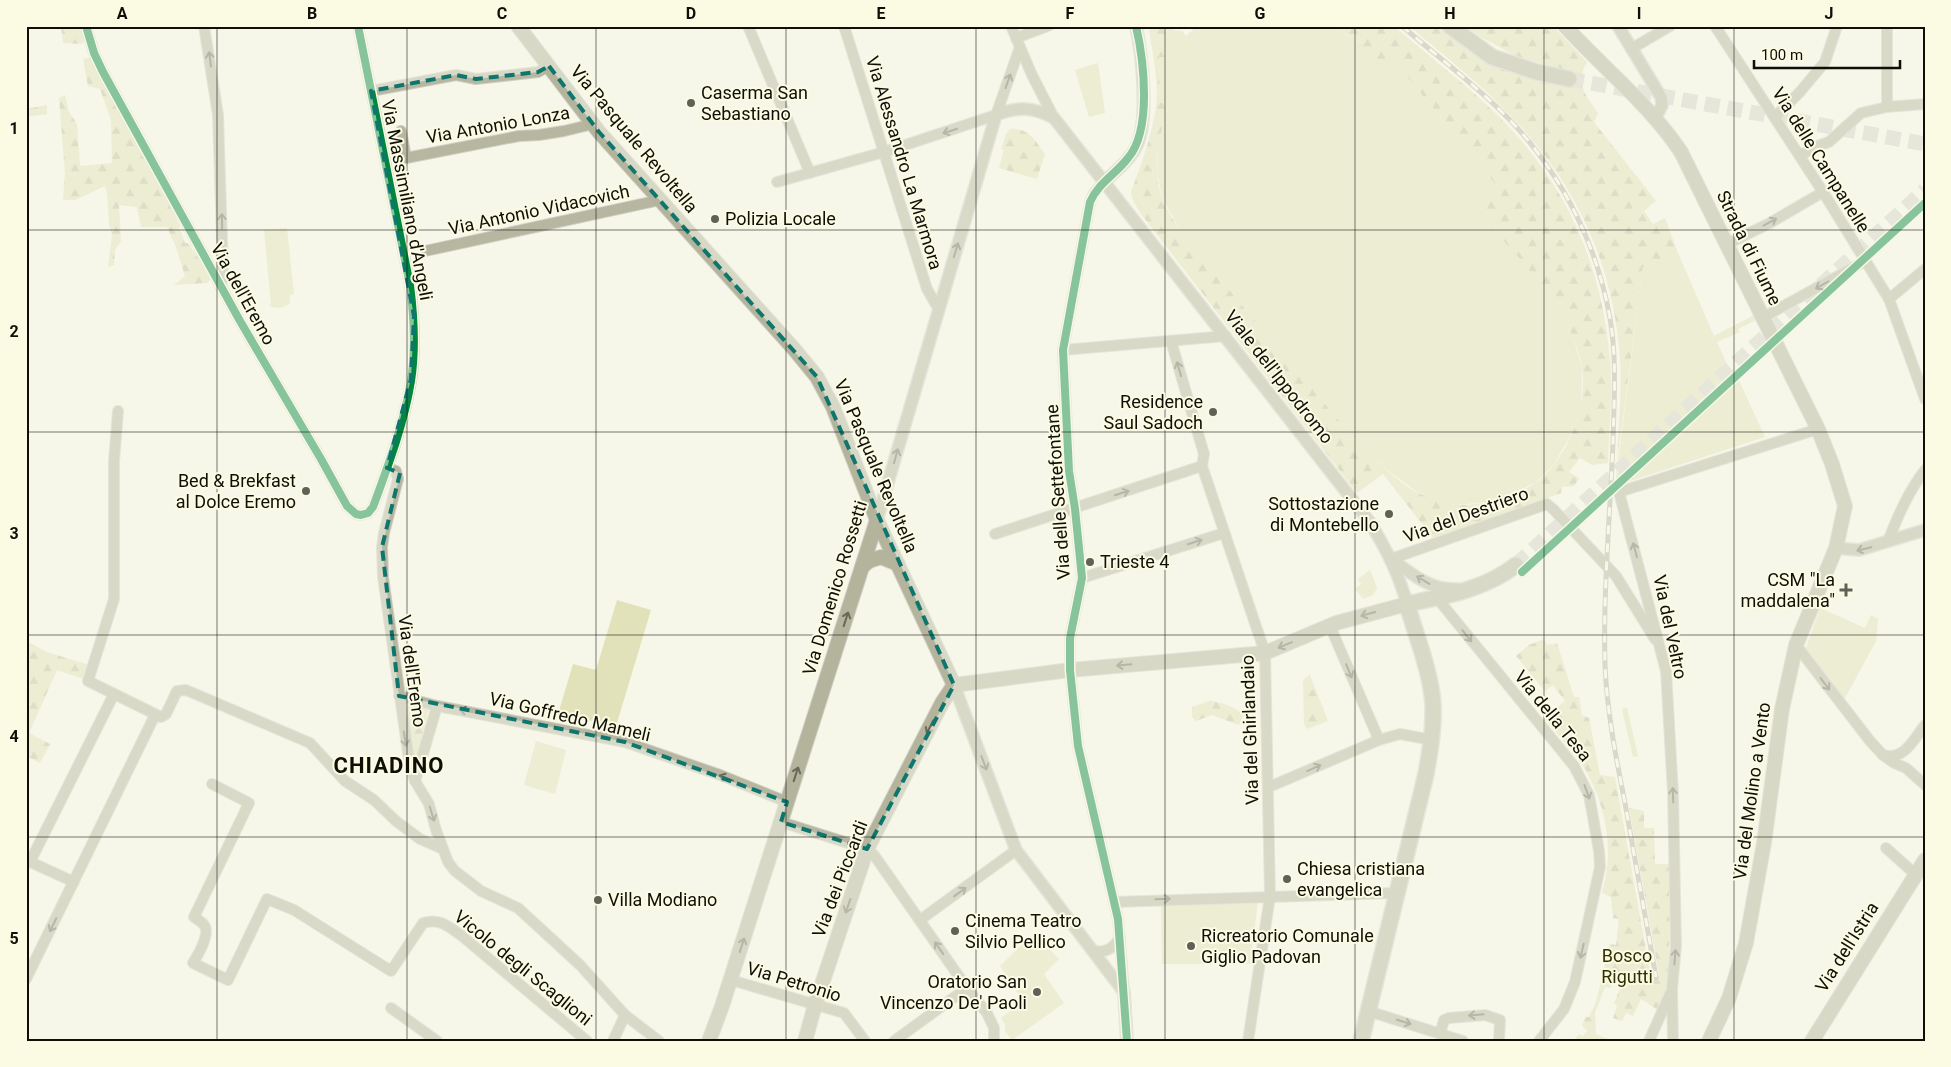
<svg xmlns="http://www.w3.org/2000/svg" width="1951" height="1067" viewBox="0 0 1951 1067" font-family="Roboto,sans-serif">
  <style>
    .green { fill: #e2e2ba }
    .forest { fill: url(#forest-firs) }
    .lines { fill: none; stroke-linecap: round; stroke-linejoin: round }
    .primary-tunnel { stroke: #d3d3c7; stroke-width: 15; stroke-dasharray: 15 8; stroke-linecap: butt }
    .minor-casing { stroke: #d0d0c6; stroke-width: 12 }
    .tertiary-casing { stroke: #d0d0c6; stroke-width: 14 }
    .secondary-casing { stroke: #d0d0c6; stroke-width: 16 }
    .primary-casing { stroke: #d0d0c6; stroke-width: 18 }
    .minor { stroke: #b6b6a1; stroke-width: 10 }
    .tertiary { stroke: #b6b6a1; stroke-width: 11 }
    .secondary { stroke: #b4b39b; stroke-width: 14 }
    .primary { stroke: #b7b69f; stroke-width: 15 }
    .rail-casing { stroke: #b4b4a6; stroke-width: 5 }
    .rail { stroke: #fbfbe4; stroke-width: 3; stroke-dasharray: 9; stroke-linecap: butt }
    .cycleway-casing { stroke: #fbfbe4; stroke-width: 11 }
    .cycleway { stroke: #00873e; stroke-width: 8 }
    .oneway { stroke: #6b6b5c }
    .oneway2 { stroke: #6a6959 }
    .marked { fill: none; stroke: #0f766e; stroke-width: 4; stroke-dasharray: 10 6; stroke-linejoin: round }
    .grid { fill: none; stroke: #0f0f08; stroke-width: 1; stroke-opacity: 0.55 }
    .poi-dot { fill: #606057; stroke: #fbfbe4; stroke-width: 2 }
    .labels { text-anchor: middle; stroke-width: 4; stroke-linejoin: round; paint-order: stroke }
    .poi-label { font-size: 18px; fill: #0f0f08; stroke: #fbfbe4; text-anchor: start }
    .street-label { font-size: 18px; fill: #0f0f08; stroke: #fbfbe4 }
    .park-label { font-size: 18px; fill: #323103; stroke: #fbfbe4 }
    .district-label { font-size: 22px; font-weight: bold; letter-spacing: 1px; fill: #0f0f08; stroke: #fbfbe4 }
    .neatline { fill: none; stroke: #0f0f08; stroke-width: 2 }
    .grid-label { font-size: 16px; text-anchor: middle; font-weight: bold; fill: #0f0f08 }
  </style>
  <defs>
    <pattern id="forest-firs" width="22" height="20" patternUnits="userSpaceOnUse" patternTransform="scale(1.25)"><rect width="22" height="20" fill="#e2e2ba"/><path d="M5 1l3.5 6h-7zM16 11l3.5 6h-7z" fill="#c1c19e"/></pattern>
  </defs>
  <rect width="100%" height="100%" fill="#f6f6e9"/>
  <g class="green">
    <path d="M1197 26H1331L1395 62 1497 186 1571 329 1582 369 1581 409 1572 433 1554 464 1535 483 1496 501 1456 505 1420 494 1386 469 1356 441 1183 235 1162 198 1157 171 1159 134 1169 104 1160 103 1159 57 1172 58 1170 45 1174 37V30L1182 31 1186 36Z"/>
    <path d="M1098 63 1105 113 1089 117 1075 70Z"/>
    <path d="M287 228 294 294 290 295V303C284 308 277 309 269 306L271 304 264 230Z"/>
    <path d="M1678 253 1714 336 1754 315 1756 320 1738 329 1740 332 1717 342 1730 371 1734 370 1765 437 1615 486 1643 267Z"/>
    <path d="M1370 570 1377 588 1373 595 1363 599 1355 589 1361 584 1358 579Z"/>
    <path d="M617 600 651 610 616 726 558 714 573 664 596 670Z"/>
    <path d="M1820 608 1865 628 1871 615 1878 619 1876 641 1844 700 1806 648Z"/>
    <path d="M1627 708 1638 756 1633 757 1622 709Z"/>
    <path d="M536 741 566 750 555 794 524 785Z"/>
    <path d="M1258 901 1250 964H1162L1161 904Z"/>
    <path d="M1034 933 1059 959 1044 974 1064 1003 1012 1040 1005 1031V1024L1001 1018 1023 1001 1000 966Z"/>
  </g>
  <g class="forest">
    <path d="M61 26H82L85 37 84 42 81 44 63 43Z"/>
    <path d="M1155 26H1168L1174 30V37L1170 45 1172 58 1159 57 1160 103H1169C1160 133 1151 167 1162 198 1166 210 1176 223 1183 235L1356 441C1374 458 1398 483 1420 494 1427 497 1435 498 1442 500 1447 502 1452 504 1456 505 1479 506 1517 496 1535 483 1567 460 1588 407 1582 369 1574 309 1515 255 1477 211L1497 186 1395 62 1390 61 1378 69 1360 52 1362 43 1331 26H1394C1425 53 1459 79 1489 107 1563 176 1602 261 1610 361 1613 395 1609 429 1608 463L1592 465 1580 458 1569 472 1579 478 1574 486 1562 487 1561 493 1433 538 1383 474 1357 493 1141 214 1132 198 1131 192C1141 164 1152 136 1156 107 1159 81 1153 55 1149 30Z"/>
    <path d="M1409 26H1438L1470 52 1507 71 1567 87 1570 72 1516 56 1481 37 1466 26H1553L1587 62C1574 84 1586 95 1598 113L1594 122 1656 201 1644 211 1653 224 1665 218 1678 253 1643 267 1617 463C1618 429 1622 394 1620 360 1614 261 1572 175 1501 106 1472 77 1440 52 1409 26Z"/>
    <path d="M92 58C119 115 153 169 180 226L179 227 185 243H188L201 262 210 280 207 283 174 285 185 276 176 247 167 227H141L137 207 119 205 121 241 115 250 114 265 108 267 112 236 109 224 107 194 105 186 75 200H63L65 173 59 98 65 95 69 112 77 124 80 166 112 163 111 120 100 89 88 86 83 59Z"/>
    <path d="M47 105V114L26 117V109Z"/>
    <path d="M1010 129C1028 127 1036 141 1045 154L1037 179 999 168 1004 150 1001 149 1006 134Z"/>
    <path d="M1544 639 1547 645 1557 643 1574 697H1579L1582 715 1589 718 1600 775 1615 777 1651 978 1659 975 1629 808 1644 811V828H1654L1655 864H1670L1669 990 1658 1010 1641 999 1633 1016 1626 1013 1622 1021 1613 1018 1617 1006 1614 1003 1621 986 1613 983 1610 988 1605 987 1595 1013 1596 1034 1612 1041H1573L1579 1034 1583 1036 1587 1031 1582 1025 1586 1017H1589L1596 1002 1610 944 1616 945 1619 919 1613 918 1611 897 1602 893C1615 849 1606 803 1582 764L1585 762 1584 758 1580 760 1544 718 1565 701 1553 685 1545 691 1516 656 1529 645Z"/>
    <path d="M26 641 47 652 89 665 84 679 57 670 29 733 50 744 40 763 26 756Z"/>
    <path d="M1310 675 1328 721 1307 729 1304 724 1303 682 1305 678Z"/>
    <path d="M1210 701C1219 702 1238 707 1243 716L1239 725 1212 715 1196 721 1192 717V707Z"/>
    <path d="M406 703 429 708 415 764Z"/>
  </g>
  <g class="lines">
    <g class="primary-tunnel">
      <path d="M1569 79 1925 144"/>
      <path d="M1516 565 1925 190"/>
    </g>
    <g class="minor-casing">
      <g id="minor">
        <path d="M86 26 94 53 103 72 240 321 321 459 347 506 356 514 361 515 368 513 373 507C388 466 404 424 411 381 416 349 414 316 410 285L358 26"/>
        <path d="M204 26 218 115 223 271 221 287"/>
        <path d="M748 26 810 173"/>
        <path d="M844 26 927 289 938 308"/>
        <path d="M1011 26 1032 75 1054 118"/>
        <path d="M1715 26 1823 192 1889 299 1925 399"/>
        <path d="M1016 38 1048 26"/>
        <path d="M1631 49 1670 26"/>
        <path d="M371 91 456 75 476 79 538 72 549 66"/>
        <path d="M1887 107V26"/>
        <path d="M1775 117 1799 93 1825 62 1837 26"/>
        <path d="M401 131 406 158 519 136 539 135 564 131 593 124"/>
        <path d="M1800 156 1814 147 1829 142 1861 113 1887 107 1925 104"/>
        <path d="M777 182 884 152 996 115 1020 47"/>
        <path d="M1104 182 1094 193 1090 202 1063 350 1069 471 1075 509 1082 578 1070 638V670L1078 746 1118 919 1124 992"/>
        <path d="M1727 244 1770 223 1823 192"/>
        <path d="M425 251 660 200"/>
        <path d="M1889 299 1925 269"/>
        <path d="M1762 318 1865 261"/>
        <path d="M1171 341 1204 454 1202 466 1265 653 1270 896 1248 1041"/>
        <path d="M1063 350 1226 336"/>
        <path d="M118 411 114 461V599L88 681 161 717 166 714 177 691 186 690 310 743 345 781 374 800 396 821 420 839 443 849"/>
        <path d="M387 468 396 471 398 479 384 533 382 547 383 577 410 767 415 781 429 804 436 830 448 862 455 871 481 891 518 908 580 965 625 1015 659 1041"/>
        <path d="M995 534 1202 466"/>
        <path d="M1888 541C1898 516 1908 492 1925 470"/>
        <path d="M1391 559 1547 504 1553 509 1616 576 1655 639"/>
        <path d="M1082 578 1224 533"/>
        <path d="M1437 598 1574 766 1589 795 1599 851 1600 867 1575 982 1564 1009 1539 1041"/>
        <path d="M1330 626 1379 740 1400 734 1432 740"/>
        <path d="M1796 645 1870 741 1883 755 1894 763 1906 768 1925 785"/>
        <path d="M399 696 437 706 625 742 720 775 787 802"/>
        <path d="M1883 755C1904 761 1914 739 1925 725"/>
        <path d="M415 781 437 706"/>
        <path d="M212 784 249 803 194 917C197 919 202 922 204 925 211 933 198 955 193 963L228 980 267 899 294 910 391 971 423 923C440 918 448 926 462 936L587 1041"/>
        <path d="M1269 787 1379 740"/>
        <path d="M781 822 867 849 874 855 967 988 987 1013 994 1028V1041"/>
        <path d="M1886 848 1915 874"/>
        <path d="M26 860 74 882"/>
        <path d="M30 862 114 694"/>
        <path d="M1114 902 1396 893"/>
        <path d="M920 920 1016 850"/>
        <path d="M1094 951C1107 953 1113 948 1120 938"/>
        <path d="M26 979 155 715"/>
        <path d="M731 980 844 1013 865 1041"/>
        <path d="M391 1008 437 1041"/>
        <path d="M1368 1011 1463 1041"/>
        <path d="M1440 1034 1444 1020 1449 1018 1485 1015 1500 1020 1499 1041"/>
        <path d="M613 1041 625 1015"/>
        <path d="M894 1041 967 988"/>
        <path d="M1649 1041 1670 994"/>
        <path d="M1673 1041 1672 989 1676 946 1673 793 1666 671 1619 492 1818 429"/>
      </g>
    </g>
    <g class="tertiary-casing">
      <g id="tertiary">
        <path d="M1618 26 1661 97 1662 105 1656 117"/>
        <path d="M1104 182C1116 171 1131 159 1137 145 1149 118 1142 55 1136 26"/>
        <path d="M877 520 996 115C1018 106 1033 107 1054 118L1369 521C1386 548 1399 574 1407 604"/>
        <path d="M1836 548 1859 550 1925 530"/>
        <path d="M1391 559C1413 574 1428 590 1458 589"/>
        <path d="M954 685 1016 850 1124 992 1127 1041"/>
      </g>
    </g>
    <g class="secondary-casing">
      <g id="secondary">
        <path d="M518 26 599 132 794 349 817 377 833 407 877 520 954 685"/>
        <path d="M1565 26C1604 69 1649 104 1681 152L1818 429 1832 464 1845 506 1836 548 1796 645 1782 709 1764 843 1746 943 1729 998 1709 1041"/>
        <path d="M862 567 869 561 881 557 898 564"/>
        <path d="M954 685 1070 670 1265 653 1336 623 1407 604"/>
        <path d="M709 1041 722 1006 877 520"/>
        <path d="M805 1041 815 1005 867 849 942 703 954 685"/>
        <path d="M1812 1041 1925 860"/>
      </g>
    </g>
    <g class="primary-casing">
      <g id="primary">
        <path d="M1450 26 1492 57 1537 72 1569 79"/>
        <path d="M1361 1041 1426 774C1430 751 1434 728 1433 705 1431 672 1416 636 1407 604 1445 596 1484 590 1516 565"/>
      </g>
    </g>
    <use href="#minor" class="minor"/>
    <use href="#tertiary" class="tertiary"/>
    <use href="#secondary" class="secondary"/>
    <use href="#primary" class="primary"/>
    <g class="rail-casing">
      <path id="rail" d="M1402 26C1448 66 1501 103 1538 153 1575 202 1599 258 1610 318 1617 359 1614 401 1613 442 1610 516 1603 591 1605 665 1607 712 1616 758 1625 803 1635 861 1646 919 1656 977"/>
    </g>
    <use href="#rail" class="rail"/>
    <g class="cycleway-casing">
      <g id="cycleway">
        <path d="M86 26 94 53 103 72 240 321 321 459 347 506 356 514 361 515 368 513 373 507C388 466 404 424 411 381 416 349 414 316 410 285L358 26"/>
        <path d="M1522 572 1925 203"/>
        <path d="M1127 1041 1118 919 1078 746 1070 670V638L1082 578 1075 509 1069 471 1063 350 1090 202C1098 183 1116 174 1128 158 1152 130 1144 61 1136 26"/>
      </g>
    </g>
    <use href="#cycleway" class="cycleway"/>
  </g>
  <defs><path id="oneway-shaft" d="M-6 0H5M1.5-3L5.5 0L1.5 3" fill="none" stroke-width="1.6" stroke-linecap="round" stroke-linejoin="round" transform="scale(1.25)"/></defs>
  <g class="oneway">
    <use href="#oneway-shaft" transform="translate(210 59) rotate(-98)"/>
    <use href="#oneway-shaft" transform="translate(1008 81) rotate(-71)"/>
    <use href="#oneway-shaft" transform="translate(950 131) rotate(162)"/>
    <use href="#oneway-shaft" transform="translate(222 221) rotate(-91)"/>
    <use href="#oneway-shaft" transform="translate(1770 222) rotate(-28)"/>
    <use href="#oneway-shaft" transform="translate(956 250) rotate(-73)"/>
    <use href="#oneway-shaft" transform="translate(1822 285) rotate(150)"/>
    <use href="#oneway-shaft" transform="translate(1179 369) rotate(-106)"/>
    <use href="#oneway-shaft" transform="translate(896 456) rotate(-74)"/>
    <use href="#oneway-shaft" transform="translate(1122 493) rotate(-18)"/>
    <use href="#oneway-shaft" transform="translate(1195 542) rotate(-18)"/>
    <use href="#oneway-shaft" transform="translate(1864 549) rotate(167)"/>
    <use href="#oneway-shaft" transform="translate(1635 550) rotate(-105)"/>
    <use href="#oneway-shaft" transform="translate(1423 580) rotate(-149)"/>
    <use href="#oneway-shaft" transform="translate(1467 636) rotate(51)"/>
    <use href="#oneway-shaft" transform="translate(1349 671) rotate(67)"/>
    <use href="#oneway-shaft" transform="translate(1825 684) rotate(53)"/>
    <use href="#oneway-shaft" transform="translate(467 711) rotate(-169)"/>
    <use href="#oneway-shaft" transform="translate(405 739) rotate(81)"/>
    <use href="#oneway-shaft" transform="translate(984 763) rotate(69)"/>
    <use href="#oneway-shaft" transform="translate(1314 768) rotate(-24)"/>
    <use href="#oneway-shaft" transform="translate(726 778) rotate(-159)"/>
    <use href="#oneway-shaft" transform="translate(1587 792) rotate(70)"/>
    <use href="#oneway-shaft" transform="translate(1673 795) rotate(-92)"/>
    <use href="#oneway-shaft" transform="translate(432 814) rotate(73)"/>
    <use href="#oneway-shaft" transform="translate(960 892) rotate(-36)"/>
    <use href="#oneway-shaft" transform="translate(1163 899) rotate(-2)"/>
    <use href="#oneway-shaft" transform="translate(53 925) rotate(116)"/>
    <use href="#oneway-shaft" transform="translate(939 948) rotate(-125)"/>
    <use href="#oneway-shaft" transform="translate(1582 951) rotate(103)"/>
    <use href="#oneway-shaft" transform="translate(1675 957) rotate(-85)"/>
    <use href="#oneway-shaft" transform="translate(1476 1015) rotate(175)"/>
    <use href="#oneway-shaft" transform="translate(1404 1022) rotate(17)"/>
  </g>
  <g class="oneway2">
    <use href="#oneway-shaft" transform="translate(1368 614) rotate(165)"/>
    <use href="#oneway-shaft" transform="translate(846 619) rotate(-72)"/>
    <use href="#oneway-shaft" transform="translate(1285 645) rotate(157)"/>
    <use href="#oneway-shaft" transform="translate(1124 665) rotate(175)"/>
    <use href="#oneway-shaft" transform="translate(930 727) rotate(117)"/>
    <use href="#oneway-shaft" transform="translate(796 774) rotate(-72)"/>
    <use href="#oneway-shaft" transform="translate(848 906) rotate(109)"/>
    <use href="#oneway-shaft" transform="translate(742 945) rotate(-72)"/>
  </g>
  <path d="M0 0H1951V1067H0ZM549 66 599 132 817 377 954 685 867 849 781 822 787 802 625 742 399 696 382 547 400 473 387 468 411 379 414 316 371 91 456 75 476 79 538 72Z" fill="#f6f6e9" fill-opacity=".55" fill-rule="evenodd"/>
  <path class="marked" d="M549 66 599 132 817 377 954 685 867 849 781 822 787 802 625 742 399 696 382 547 400 473 387 468 411 379 414 316 371 91 456 75 476 79 538 72Z"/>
  <path class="grid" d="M217 26V1041M407 26V1041M596 26V1041M786 26V1041M976 26V1041M1165 26V1041M1355 26V1041M1544 26V1041M1734 26V1041M26 230H1925M26 432H1925M26 635H1925M26 837H1925"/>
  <g class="poi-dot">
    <circle cx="691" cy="103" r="5"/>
    <circle cx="715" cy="219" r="5"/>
    <circle cx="1213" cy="412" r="5"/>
    <circle cx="306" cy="491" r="5"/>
    <circle cx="1389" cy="514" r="5"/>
    <circle cx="1090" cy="562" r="5"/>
    <path d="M1843.5 582.5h5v5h5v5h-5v5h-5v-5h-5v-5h5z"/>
    <circle cx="1287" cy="879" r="5"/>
    <circle cx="598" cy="900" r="5"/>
    <circle cx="955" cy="931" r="5"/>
    <circle cx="1191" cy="946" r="5"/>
    <circle cx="1037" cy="992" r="5"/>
  </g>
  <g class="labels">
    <g class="poi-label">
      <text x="701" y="99">Caserma San<tspan x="701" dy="21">Sebastiano</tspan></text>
      <text x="725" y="225">Polizia Locale</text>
      <text x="1203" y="408" text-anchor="end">Residence<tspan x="1203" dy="21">Saul Sadoch</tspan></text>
      <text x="296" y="487" text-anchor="end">Bed &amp; Brekfast<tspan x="296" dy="21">al Dolce Eremo</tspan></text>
      <text x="1379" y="510" text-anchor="end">Sottostazione<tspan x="1379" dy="21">di Montebello</tspan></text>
      <text x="1100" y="568">Trieste 4</text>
      <text x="1835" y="586" text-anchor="end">CSM "La<tspan x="1835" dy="21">maddalena"</tspan></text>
      <text x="1297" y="875">Chiesa cristiana<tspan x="1297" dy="21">evangelica</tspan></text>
      <text x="608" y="906">Villa Modiano</text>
      <text x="965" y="927">Cinema Teatro<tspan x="965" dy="21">Silvio Pellico</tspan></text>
      <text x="1201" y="942">Ricreatorio Comunale<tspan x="1201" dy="21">Giglio Padovan</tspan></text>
      <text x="1027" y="988" text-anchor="end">Oratorio San<tspan x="1027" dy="21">Vincenzo De' Paoli</tspan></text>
    </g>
    <g class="street-label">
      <text transform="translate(498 125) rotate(-10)" y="6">Via Antonio Lonza</text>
      <text transform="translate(634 139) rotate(50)" y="6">Via Pasquale Revoltella</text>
      <text transform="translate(1821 160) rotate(58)" y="6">Via delle Campanelle</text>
      <text transform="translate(904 163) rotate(73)" y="6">Via Alessandro La Marmora</text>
      <text transform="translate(407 200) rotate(79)" y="6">Via Massimiliano d'Angeli</text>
      <text transform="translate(539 210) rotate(-12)" y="6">Via Antonio Vidacovich</text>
      <text transform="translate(1749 248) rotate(64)" y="6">Strada di Fiume</text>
      <text transform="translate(243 294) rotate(61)" y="6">Via dell'Eremo</text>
      <text transform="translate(1279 377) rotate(52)" y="6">Viale dell'Ippodromo</text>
      <text transform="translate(876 466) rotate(67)" y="6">Via Pasquale Revoltella</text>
      <text transform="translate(1058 492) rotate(-94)" y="6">Via delle Settefontane</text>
      <text transform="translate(1466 515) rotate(-20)" y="6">Via del Destriero</text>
      <text transform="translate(835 588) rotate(-73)" y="6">Via Domenico Rossetti</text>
      <text transform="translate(1670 627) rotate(78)" y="6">Via del Veltro</text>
      <text transform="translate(412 671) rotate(82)" y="6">Via dell'Eremo</text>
      <text transform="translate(1553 716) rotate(51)" y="6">Via della Tesa</text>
      <text transform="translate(570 717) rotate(13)" y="6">Via Goffredo Mameli</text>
      <text transform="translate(1250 730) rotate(-92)" y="6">Via del Ghirlandaio</text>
      <text transform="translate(1752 791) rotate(-82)" y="6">Via del Molino a Vento</text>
      <text transform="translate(840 879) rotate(-69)" y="6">Via dei Piccardi</text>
      <text transform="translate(1847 947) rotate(-58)" y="6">Via dell'Istria</text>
      <text transform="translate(523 968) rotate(39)" y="6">Vicolo degli Scaglioni</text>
      <text transform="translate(794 982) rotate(17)" y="6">Via Petronio</text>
    </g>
    <g class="park-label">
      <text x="1627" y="962">Bosco<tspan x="1627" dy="21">Rigutti</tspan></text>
    </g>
    <g class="district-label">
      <text x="389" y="773">CHIADINO</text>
    </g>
  </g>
  <rect width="1951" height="1067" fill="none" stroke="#fbfbe4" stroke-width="55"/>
  <path d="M1754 60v8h146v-8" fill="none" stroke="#0f0f08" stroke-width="2.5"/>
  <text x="1761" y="60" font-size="15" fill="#0f0f08" stroke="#fbfbe4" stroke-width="4" paint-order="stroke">100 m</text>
  <rect x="28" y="28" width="1896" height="1012" class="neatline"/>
  <g class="grid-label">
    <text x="122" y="19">A</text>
    <text x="312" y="19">B</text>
    <text x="502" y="19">C</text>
    <text x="691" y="19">D</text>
    <text x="881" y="19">E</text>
    <text x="1070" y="19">F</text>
    <text x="1260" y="19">G</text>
    <text x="1450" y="19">H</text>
    <text x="1639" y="19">I</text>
    <text x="1829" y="19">J</text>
    <text x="14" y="134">1</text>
    <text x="14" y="337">2</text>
    <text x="14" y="539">3</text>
    <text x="14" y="742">4</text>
    <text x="14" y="944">5</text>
  </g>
</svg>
